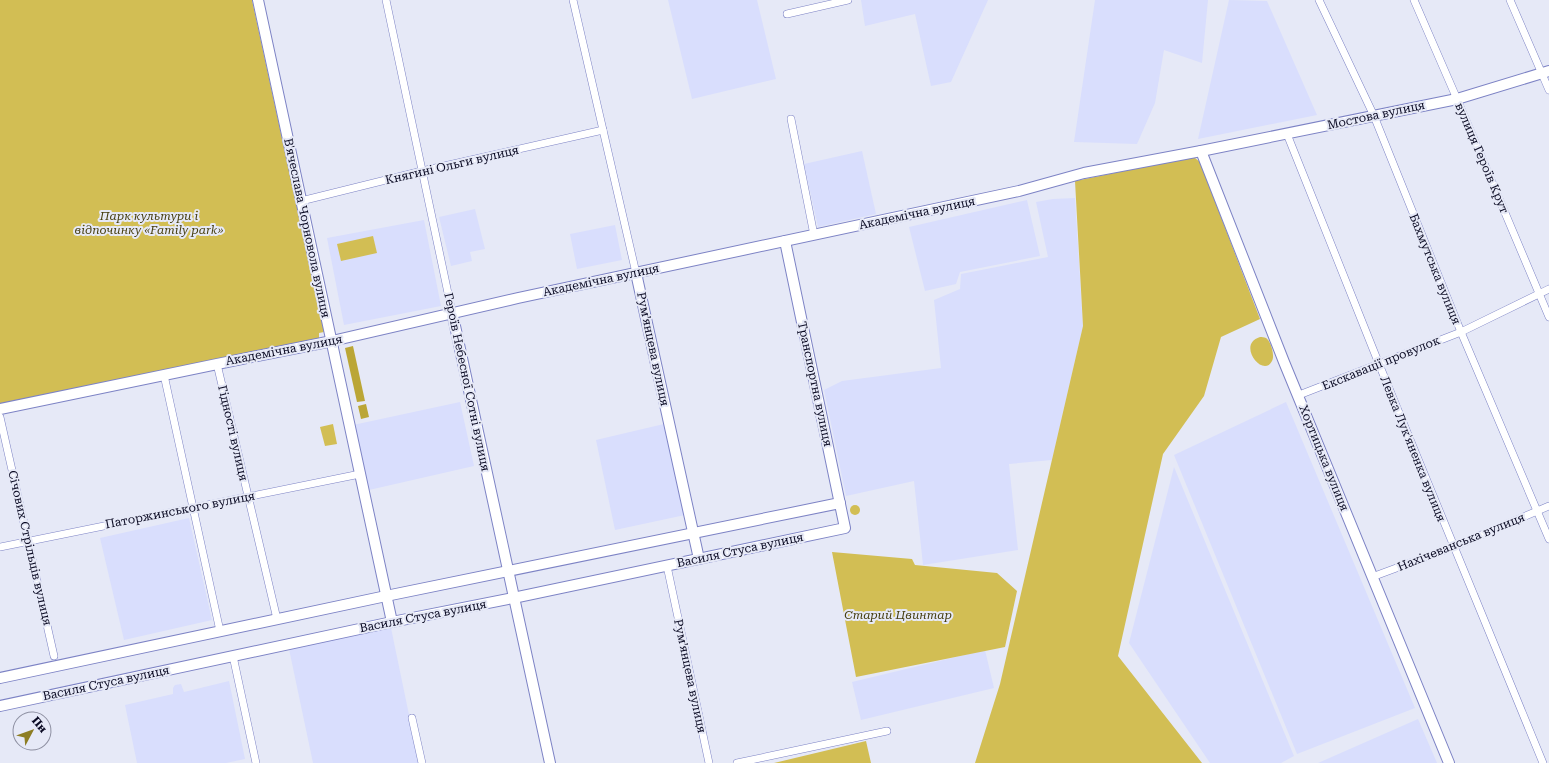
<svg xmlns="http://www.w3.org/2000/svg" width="1549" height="763" viewBox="0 0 1549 763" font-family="'Roboto Serif',serif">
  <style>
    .built { fill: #d9defd }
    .green { fill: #d2be54 }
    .forest { fill: #bba636 }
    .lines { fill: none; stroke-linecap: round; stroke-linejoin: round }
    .street-casing { stroke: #7d83c5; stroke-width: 8 }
    .secondary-casing { stroke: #7d83c5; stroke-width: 12 }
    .street { stroke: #fff; stroke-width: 7 }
    .secondary { stroke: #fff; stroke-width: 10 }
    .labels { text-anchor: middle; stroke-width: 4; stroke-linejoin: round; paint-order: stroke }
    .street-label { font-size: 12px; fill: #0a0a23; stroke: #e6e9f7 }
    .park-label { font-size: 12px; font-style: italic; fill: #453d0e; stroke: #e6e9f7 }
  </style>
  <rect width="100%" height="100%" fill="#e6e9f7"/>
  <g class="built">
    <path d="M668 0H757L776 79 692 99Z"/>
    <path d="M861 0H988L951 82 931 86 915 14 865 26Z"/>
    <path d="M1095 0H1208L1202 63 1164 50 1155 103 1137 144 1074 142Z"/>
    <path d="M1229 0 1267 1 1317 115 1198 139Z"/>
    <path d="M862 151 876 214 818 227 804 164Z"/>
    <path d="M1075 198 1083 326 1052 460 1009 464 1018 550 923 565 914 481 846 496 824 390 842 381 941 368 934 300 960 289 961 274 1048 257 1036 202 1053 199Z"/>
    <path d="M1027 200 1040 256 960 272 956 284 925 291 909 227Z"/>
    <path d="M475 209 485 249 470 252 472 261 451 266 439 217Z"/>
    <path d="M424 220 441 306 344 325 327 238Z"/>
    <path d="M615 225 622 260 577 269 570 234Z"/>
    <path d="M460 402 474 466 369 490 353 425Z"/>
    <path d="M1286 402 1415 708 1297 754 1174 455Z"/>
    <path d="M664 424 685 515 615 530 596 440Z"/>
    <path d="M1174 467 1294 756 1281 763H1210L1129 643Z"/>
    <path d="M189 518 212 620 124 640 100 538Z"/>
    <path d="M391 628 419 763H313L289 649Z"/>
    <path d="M985 650 994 688 861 720 852 682Z"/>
    <path d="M229 681 245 759 226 763H137L125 705 173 694V688L175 685 181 684 184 692Z"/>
    <path d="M1418 719 1437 763H1318Z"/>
  </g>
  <g class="green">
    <path d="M0 0H252L324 332 319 333V339L0 406Z"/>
    <path d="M1188 158H1195L1200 162 1260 319 1221 337 1204 396 1163 454 1118 656 1202 763H975L1000 684 1083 326 1075 181Z"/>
    <path d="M373 236 377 253 341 261 337 244Z"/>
    <path d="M1260 337C1262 337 1264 337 1266 338 1271 341 1275 356 1272 361 1263 379 1236 344 1260 337Z"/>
    <path d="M333 424 337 444 325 446 320 427Z"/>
    <circle cx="855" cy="510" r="5"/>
    <path d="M832 552 912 559 915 565 997 573 1017 591 1005 647 856 677Z"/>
    <path d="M866 741 871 763H774Z"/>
  </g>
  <g class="forest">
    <path d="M353 346 365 401 357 402 345 348Z"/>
    <path d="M366 404 369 417 361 419 358 406Z"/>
  </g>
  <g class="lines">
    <g class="street-casing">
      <g id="street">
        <path d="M386 0 452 312"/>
        <path d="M573 0 636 273"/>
        <path d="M1319 0 1374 116 1461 332 1549 539"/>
        <path d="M1414 0 1457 99 1549 317"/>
        <path d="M1510 0 1549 90"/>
        <path d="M787 14 848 0"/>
        <path d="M791 119 814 235"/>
        <path d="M1287 134 1379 364 1543 763"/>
        <path d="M301 201 422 171 603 130"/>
        <path d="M217 364 277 619"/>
        <path d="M164 375 220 631"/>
        <path d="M1299 395 1461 332 1549 289"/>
        <path d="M0 417 54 656"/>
        <path d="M0 547 360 474"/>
        <path d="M667 566 709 763"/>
        <path d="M1372 577 1453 547 1549 506"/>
        <path d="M233 656 256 763"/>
        <path d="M412 718 422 763"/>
        <path d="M737 763 887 731"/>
      </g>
    </g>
    <g class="secondary-casing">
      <g id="secondary">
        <path d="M258 0 392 622"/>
        <path d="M1201 151 1284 362 1449 763"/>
        <path d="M636 273 699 559"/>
        <path d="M452 312 550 763"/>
        <path d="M0 409 217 364 332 341 518 298 1019 191 1084 173 1201 151 1457 99 1549 71"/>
        <path d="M0 678 386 596 840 503"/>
        <path d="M0 706 392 622 518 597 845 528 785 241"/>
      </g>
    </g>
    <use href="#street" class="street"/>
    <use href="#secondary" class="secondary"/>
  </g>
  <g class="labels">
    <g class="street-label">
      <text transform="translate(1376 115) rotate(-12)" y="4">Мостова вулиця</text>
      <text transform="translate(1482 158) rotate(67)" y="4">вулиця Героїв Крут</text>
      <text transform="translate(452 165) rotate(-13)" y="4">Княгині Ольги вулиця</text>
      <text transform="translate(917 213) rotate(-12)" y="4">Академічна вулиця</text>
      <text transform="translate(307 228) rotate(78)" y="4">В'ячеслава Чорновола вулиця</text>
      <text transform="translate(1435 269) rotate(68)" y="4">Бахмутська вулиця</text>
      <text transform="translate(601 280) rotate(-12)" y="4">Академічна вулиця</text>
      <text transform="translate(653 349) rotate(78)" y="4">Рум’янцева вулиця</text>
      <text transform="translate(284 350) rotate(-11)" y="4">Академічна вулиця</text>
      <text transform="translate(1381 363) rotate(-22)" y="4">Екскавації провулок</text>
      <text transform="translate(467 382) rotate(78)" y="4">Героїв Небесної Сотні вулиця</text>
      <text transform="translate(815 384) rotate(78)" y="4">Транспортна вулиця</text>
      <text transform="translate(233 433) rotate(77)" y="4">Гідності вулиця</text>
      <text transform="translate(1413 449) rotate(68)" y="4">Левка Лук'яненка вулиця</text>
      <text transform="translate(1324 458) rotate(68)" y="4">Хортицька вулиця</text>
      <text transform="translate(180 510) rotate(-11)" y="4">Паторжинського вулиця</text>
      <text transform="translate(1461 542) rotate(-22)" y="4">Нахічеванська вулиця</text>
      <text transform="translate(30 548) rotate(77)" y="4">Січових Стрільців вулиця</text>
      <text transform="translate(740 550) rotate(-12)" y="4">Василя Стуса вулиця</text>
      <text transform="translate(423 616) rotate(-11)" y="4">Василя Стуса вулиця</text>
      <text transform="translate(690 676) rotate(78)" y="4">Рум’янцева вулиця</text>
      <text transform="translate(106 683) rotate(-12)" y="4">Василя Стуса вулиця</text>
    </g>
    <g class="park-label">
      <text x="149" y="220">Парк культури і<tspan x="149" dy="14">відпочинку «Family park»</tspan></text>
      <text x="898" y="619">Старий Цвинтар</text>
    </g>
  </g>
  <g transform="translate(32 731) rotate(49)"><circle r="19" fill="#e6e9f7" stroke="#8e90a2"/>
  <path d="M0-3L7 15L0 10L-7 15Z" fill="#8d7d23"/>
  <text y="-6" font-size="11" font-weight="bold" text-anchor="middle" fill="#0a0a23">Пн</text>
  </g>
</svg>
